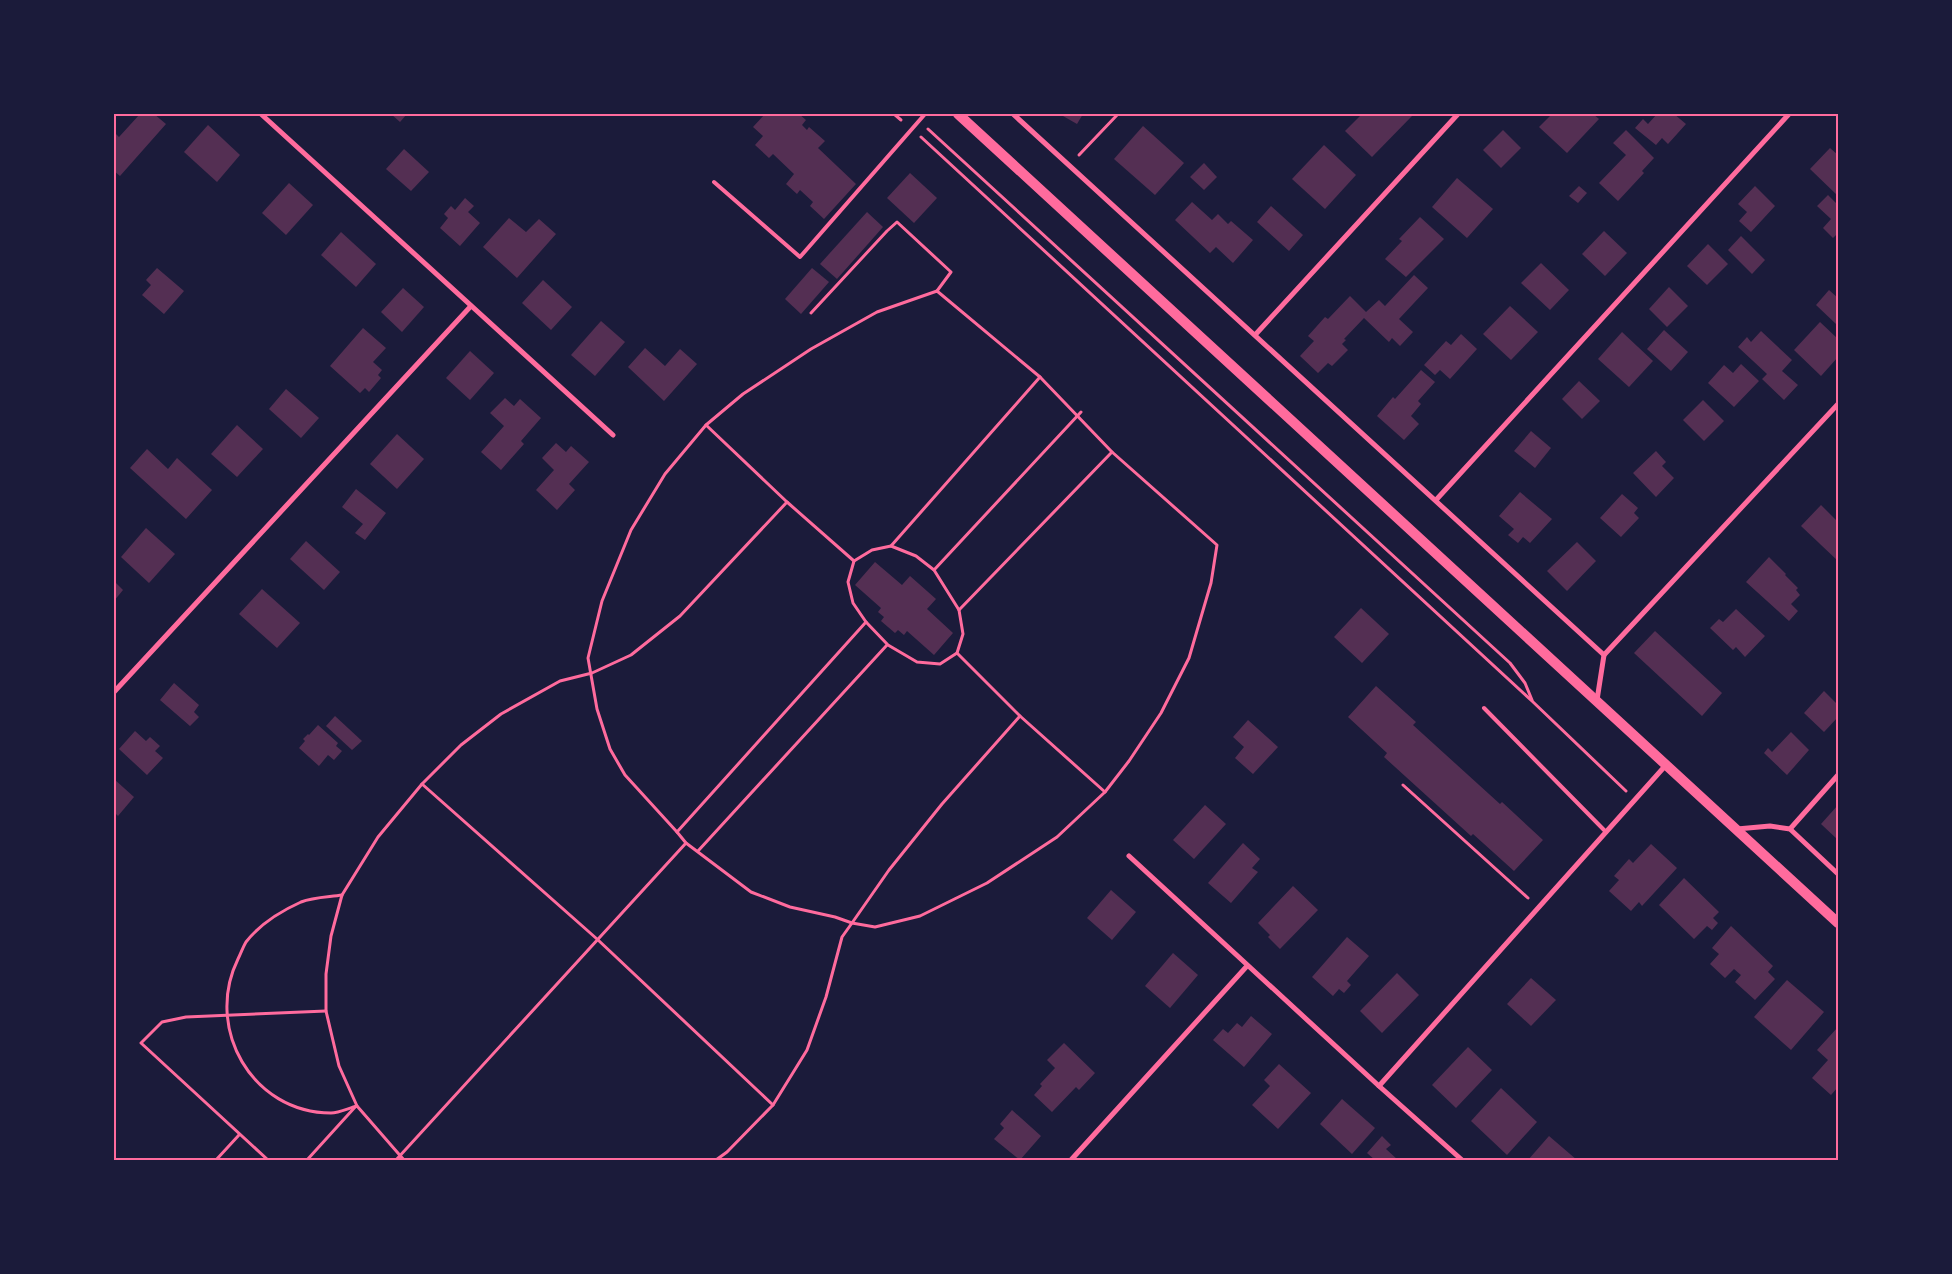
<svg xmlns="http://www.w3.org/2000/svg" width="1952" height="1274" font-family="'Archivo Narrow',sans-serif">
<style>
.building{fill:#542f53}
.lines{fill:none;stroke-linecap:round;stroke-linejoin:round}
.path{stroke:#ff6b9d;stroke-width:3}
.service{stroke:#ff6b9d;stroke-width:4}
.minor{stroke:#ff6b9d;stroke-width:5}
.secondary{stroke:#ff6b9d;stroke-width:10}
.neatline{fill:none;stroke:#ff6b9d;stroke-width:2}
</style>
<rect width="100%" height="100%" fill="#1b1b3a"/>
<!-- building -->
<g class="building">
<polygon points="140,114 154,114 166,124 120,176 114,171 114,132 119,137"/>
<polygon points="391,114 407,114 400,122"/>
<polygon points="765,114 799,114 806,120 802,125 807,130 809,127 825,141 818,148 856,184 824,219 810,206 813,202 800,190 797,194 786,184 794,174 773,154 769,158 755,145 763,136 753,127"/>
<polygon points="1065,114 1083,114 1077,124 1063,116"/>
<polygon points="1362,114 1410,114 1412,116 1372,157 1345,131"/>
<polygon points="1552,114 1593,114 1599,119 1567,153 1539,127"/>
<polygon points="1657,114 1674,114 1686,124 1668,144 1662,138 1656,145 1635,128 1643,119 1648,124"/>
<polygon points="208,125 240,155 217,182 184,152"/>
<polygon points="1143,126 1184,163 1155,195 1114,159"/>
<polygon points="1503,130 1521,148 1501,168 1483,150"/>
<polygon points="1626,130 1654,158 1642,171 1644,173 1618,201 1599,183 1626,155 1613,143"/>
<polygon points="1324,145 1356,175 1325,209 1292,179"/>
<polygon points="1830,148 1838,155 1838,196 1810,169"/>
<polygon points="404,149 429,172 411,191 386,169"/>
<polygon points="1204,163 1217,177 1204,190 1190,177"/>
<polygon points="910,173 937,198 914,223 887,198"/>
<polygon points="1457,178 1493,209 1467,238 1432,207"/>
<polygon points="289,183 313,205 286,235 262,213"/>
<polygon points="1579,186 1587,193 1578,203 1569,196"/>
<polygon points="1755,186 1775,206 1751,232 1739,221 1747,212 1738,204"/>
<polygon points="1828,195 1838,205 1838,233 1833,238 1823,228 1831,219 1817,206"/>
<polygon points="465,198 474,206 468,212 480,223 460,246 440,228 448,218 444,214 451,206 455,210"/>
<polygon points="1192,202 1212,220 1218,214 1228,224 1231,221 1253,240 1233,263 1216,247 1210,253 1175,220"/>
<polygon points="1271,206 1303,235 1289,251 1257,222"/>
<polygon points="867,212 883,227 837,279 820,264"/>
<polygon points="1420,217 1444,239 1406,277 1385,259 1402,241 1399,239"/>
<polygon points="509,218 526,232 539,219 556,234 517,278 483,247"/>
<polygon points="1604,231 1627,253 1605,276 1582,254"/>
<polygon points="341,232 376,264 356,287 321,255"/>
<polygon points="1741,236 1765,260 1752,274 1728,250"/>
<polygon points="1708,244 1728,264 1707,285 1687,266"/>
<polygon points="1541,263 1569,290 1550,310 1521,283"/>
<polygon points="157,268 184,291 164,314 142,295 151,285 146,280"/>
<polygon points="812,268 829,282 801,314 785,299"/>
<polygon points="1414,275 1428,288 1399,319 1413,332 1400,346 1392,338 1389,342 1364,318 1344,339 1346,340 1342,344 1348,350 1332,366 1328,363 1318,373 1300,356 1314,341 1308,336 1325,317 1328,319 1350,296 1366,312 1379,300 1385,306"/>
<polygon points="543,280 572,307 551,330 522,303"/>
<polygon points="1669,287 1688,306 1667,327 1649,309"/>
<polygon points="403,288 424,307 402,332 381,312"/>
<polygon points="1829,290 1838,298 1838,321 1836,324 1816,305"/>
<polygon points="1510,306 1538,332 1511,360 1483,334"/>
<polygon points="601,321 625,342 595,376 571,355"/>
<polygon points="1820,322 1838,339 1838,357 1821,376 1794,350"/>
<polygon points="363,328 386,348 373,362 382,370 378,375 381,378 369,392 365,388 360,393 330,366"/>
<polygon points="1664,330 1688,352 1671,371 1647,349"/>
<polygon points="1761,331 1792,360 1782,371 1798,385 1784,400 1762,379 1767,374 1738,347 1747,337 1751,342"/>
<polygon points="1622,332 1653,361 1629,387 1598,359"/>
<polygon points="1461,334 1477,349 1450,379 1440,370 1435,375 1424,365 1446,341 1451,345"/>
<polygon points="645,348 665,366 680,349 697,364 664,401 628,367"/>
<polygon points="470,351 494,373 470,400 446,378"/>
<polygon points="1741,364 1759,381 1734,407 1708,383 1724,365 1733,373"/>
<polygon points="1421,370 1435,382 1418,401 1421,404 1411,416 1419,424 1404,440 1377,416 1393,397 1395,399"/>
<polygon points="1579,381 1600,401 1582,419 1562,399"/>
<polygon points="286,389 319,418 301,438 269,409"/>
<polygon points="505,398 514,406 520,399 541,418 521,441 524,444 501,470 481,452 504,426 490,413"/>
<polygon points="1703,400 1724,421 1704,441 1683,420"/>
<polygon points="237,425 263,449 237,477 211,454"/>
<polygon points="1531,431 1551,448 1535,468 1514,451"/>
<polygon points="397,434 424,459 397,489 370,464"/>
<polygon points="556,443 566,452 571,446 589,462 569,484 575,490 557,510 536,490 554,470 542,458"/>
<polygon points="147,449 168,469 177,458 212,490 186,519 130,468"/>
<polygon points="1656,451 1666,462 1662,466 1674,478 1656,497 1633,473"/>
<polygon points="356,489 386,513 365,540 355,533 363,524 342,507"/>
<polygon points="1520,492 1552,519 1530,543 1523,537 1518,543 1508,535 1514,529 1499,516"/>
<polygon points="1622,494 1638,508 1634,513 1639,518 1621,537 1600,518"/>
<polygon points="1821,505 1838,522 1838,561 1801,526"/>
<polygon points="146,528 175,554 149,583 121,557"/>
<polygon points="306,541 340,572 324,590 290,559"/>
<polygon points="1577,542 1596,561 1567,591 1547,571"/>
<polygon points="1769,557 1786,574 1785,575 1798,588 1796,590 1800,595 1791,604 1798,611 1789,621 1746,582"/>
<polygon points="875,562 902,585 910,576 936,599 927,609 953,633 934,655 907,631 904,635 898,630 895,633 881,621 884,617 878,612 881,608 855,585"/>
<polygon points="114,581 123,590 114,601"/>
<polygon points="262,589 300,623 277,648 239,614"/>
<polygon points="1361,608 1389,634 1362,663 1334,637"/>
<polygon points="1736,609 1765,636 1745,657 1736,647 1733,650 1710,628 1719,619 1723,622"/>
<polygon points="1655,631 1722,693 1702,716 1634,653"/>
<polygon points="174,683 199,705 194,712 199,717 190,726 160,700"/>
<polygon points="1376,686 1416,722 1413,725 1500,804 1502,802 1543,840 1514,871 1473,834 1471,836 1384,757 1387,753 1348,717"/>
<polygon points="1824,691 1838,705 1838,717 1824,732 1804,713"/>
<polygon points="335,716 362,741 352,750 326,726"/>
<polygon points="1248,720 1278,747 1253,774 1235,758 1244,747 1233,737"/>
<polygon points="318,725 338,743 336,746 342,751 334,760 328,755 319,766 299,748 305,741 303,739 308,734 309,735"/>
<polygon points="135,731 146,741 150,737 160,746 155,751 163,758 147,775 119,749"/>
<polygon points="1791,732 1809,750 1787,775 1764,753 1768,748 1772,752"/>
<polygon points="114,779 134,797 118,816 114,812"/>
<polygon points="1205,805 1226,824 1194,859 1173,840"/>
<polygon points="1838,805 1838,840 1821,824"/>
<polygon points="1243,843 1260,859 1252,868 1258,872 1231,903 1208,883"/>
<polygon points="1651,844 1677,868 1642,906 1639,902 1631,911 1609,891 1619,880 1614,876 1629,859 1633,863"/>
<polygon points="1684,878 1719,912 1713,918 1718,923 1712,930 1707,926 1694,939 1659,905"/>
<polygon points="1293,886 1318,910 1280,949 1268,937 1270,935 1258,923"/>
<polygon points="1111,890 1136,912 1112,940 1087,918"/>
<polygon points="1731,926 1773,966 1768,972 1775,979 1755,1000 1735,982 1741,975 1734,969 1725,978 1710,964 1719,954 1712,948"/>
<polygon points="1347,937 1369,956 1347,981 1351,985 1344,993 1339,989 1333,996 1312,977"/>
<polygon points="1173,953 1198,975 1170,1008 1145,986"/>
<polygon points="1397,973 1419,995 1382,1033 1360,1011"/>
<polygon points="1531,978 1556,1000 1531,1026 1507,1004"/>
<polygon points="1787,980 1824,1012 1791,1050 1754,1017"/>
<polygon points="1251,1016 1272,1034 1244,1067 1213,1040 1223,1029 1228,1033 1237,1023 1242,1027"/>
<polygon points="1838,1027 1838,1087 1831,1095 1812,1078 1828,1060 1817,1050"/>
<polygon points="1064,1043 1095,1073 1079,1090 1076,1087 1052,1112 1034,1095 1042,1086 1040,1084 1055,1068 1047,1060"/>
<polygon points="1468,1047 1492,1070 1456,1108 1432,1085"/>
<polygon points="1279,1064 1311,1093 1278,1129 1252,1105 1270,1086 1264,1080"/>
<polygon points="1501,1088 1537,1122 1507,1155 1471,1121"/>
<polygon points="1342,1099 1375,1128 1352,1154 1320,1124"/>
<polygon points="1012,1110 1041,1136 1020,1160 994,1139 1004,1128 1000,1124"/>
<polygon points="1382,1136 1391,1145 1386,1149 1398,1160 1375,1160 1367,1153"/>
<polygon points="1549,1136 1577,1160 1528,1160"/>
</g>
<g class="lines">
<!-- path -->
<g class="path">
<polyline points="894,114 901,120"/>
<polyline points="928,129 1510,663 1525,683 1532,700"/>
<polyline points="921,137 1532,701 1626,791"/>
<polyline points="1079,155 1118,114"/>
<polyline points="811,313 887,231 897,222 951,272 937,291"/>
<polyline points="706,425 787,502 854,561"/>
<polygon points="891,546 916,556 934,570 959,610 963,634 957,653 940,664 917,662 888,645 866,622 853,603 848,582 854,561 872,550"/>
<polyline points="891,546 1040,377"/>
<polyline points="934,570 1081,412"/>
<polyline points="866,622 677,832 686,843 751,892 790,907 835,917 852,923 875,927 920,916 987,883 1057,837 1105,792 1129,761 1161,713 1189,658 1211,583 1217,545 1112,452"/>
<polyline points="957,653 1020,716 1105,792"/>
<polyline points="422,784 597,939 773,1105"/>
<polyline points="1403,785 1528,898"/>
<polyline points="677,832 625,775 610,749 597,709 588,658 602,601 631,530 665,474 706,425 743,394 811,349 877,312 937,291 1040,377 1112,452 959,610"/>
<polyline points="698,851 887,645"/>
<path d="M342,895C329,897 313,897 301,902C281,911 260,924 246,942C243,947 241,953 238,959C204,1028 252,1113 331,1113C339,1113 349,1108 357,1106"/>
<polyline points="216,1160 239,1135"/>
<polyline points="268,1160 141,1043 162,1022 186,1017 326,1011"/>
<polyline points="307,1160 356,1106"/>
<polyline points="396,1160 686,843"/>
<polyline points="404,1160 357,1106 339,1066 326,1011 326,974 331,936 342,895 378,837 422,784 461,745 501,714 560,681 592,673 631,655 680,616 787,502"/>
<polyline points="716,1160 727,1152 773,1105 807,1050 826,997 842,937 852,923 889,870 942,804 1020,716"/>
</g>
<!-- service -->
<g class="service">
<polyline points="714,182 800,257 925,114"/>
<polyline points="1484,708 1606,832"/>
</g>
<!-- minor -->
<g class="minor">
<polyline points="261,114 613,435"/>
<polyline points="1013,114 1604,655 1597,700"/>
<polyline points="1255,335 1458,114"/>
<polyline points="1436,500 1789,114"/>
<polyline points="1604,655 1838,404"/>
<polyline points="114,692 471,306"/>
<polyline points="1737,829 1770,826 1790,829 1838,874"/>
<polyline points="1790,829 1838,775"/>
<polyline points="1129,856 1379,1086 1462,1160"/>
<polyline points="1379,1086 1666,765"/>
<polyline points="1071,1160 1247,966"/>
</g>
<!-- secondary -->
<polyline class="secondary" points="958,114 1838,923"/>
</g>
<!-- border -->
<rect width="1952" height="1274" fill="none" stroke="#1b1b3a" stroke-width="230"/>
<rect x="115" y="115" width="1722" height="1044" class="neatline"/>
</svg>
